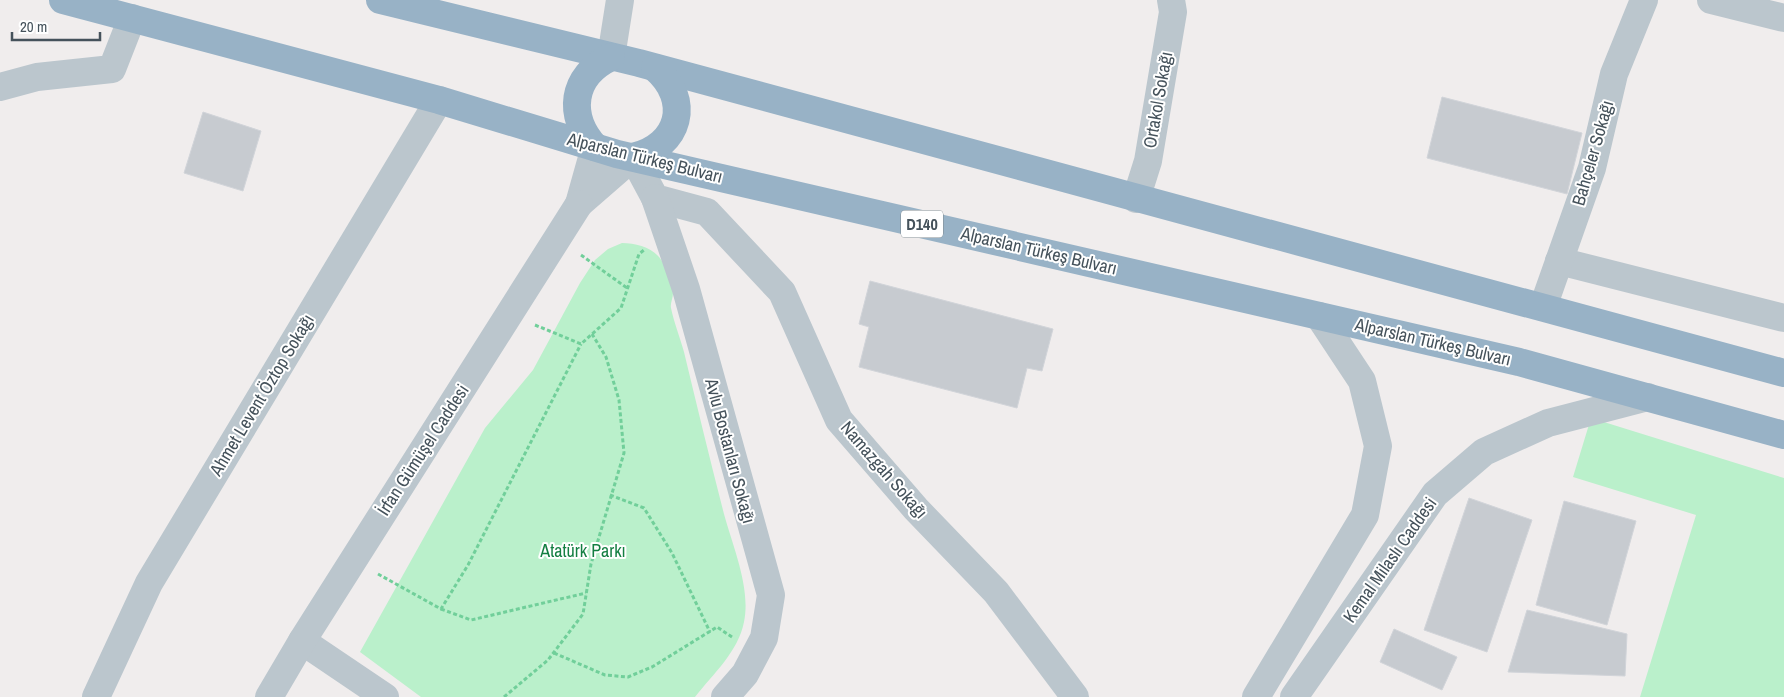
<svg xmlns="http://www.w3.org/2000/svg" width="1784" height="697" font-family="'Archivo Narrow',sans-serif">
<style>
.green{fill:#baf0cb}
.building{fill:#c7cbd0;stroke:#d1d4d9}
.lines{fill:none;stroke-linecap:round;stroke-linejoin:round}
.path{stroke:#71cf9a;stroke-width:3;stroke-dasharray:4 2.5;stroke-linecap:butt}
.minor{stroke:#bbc6cd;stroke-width:28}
.tertiary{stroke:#bbc6cd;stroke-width:28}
.trunk{stroke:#98b2c6;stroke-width:28}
.labels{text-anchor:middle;stroke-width:4;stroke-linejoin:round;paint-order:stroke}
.shield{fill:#fff;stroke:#7d868c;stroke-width:1}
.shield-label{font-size:16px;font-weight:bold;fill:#45525b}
.street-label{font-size:18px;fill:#45525b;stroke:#fff}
.park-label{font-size:18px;fill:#147f42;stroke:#fff}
</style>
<rect width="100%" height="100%" fill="#f0eded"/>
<!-- green -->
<g class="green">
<path d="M622,243C637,243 654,248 662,261C667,271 673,283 673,293C673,299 670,303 671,308C674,323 680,337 684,352C697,406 710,460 724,514C733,547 751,588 744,622C738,652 713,674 695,697H421L360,652L485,428L533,370L580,283L595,260L608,249Z"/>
<polygon points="1591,418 1784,478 1784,697 1640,697 1696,515 1573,477"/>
</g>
<!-- building -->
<g class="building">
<polygon points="1442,97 1582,133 1567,194 1427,158"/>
<polygon points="203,112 261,131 243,191 184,173"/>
<polygon points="870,281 1053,329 1042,371 1027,368 1017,408 859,367 869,327 859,324"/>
<polygon points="1469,498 1532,520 1487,652 1424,630"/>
<polygon points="1564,501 1636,521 1607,625 1536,605"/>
<polygon points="1527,610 1627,634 1625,676 1508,672"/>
<polygon points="1394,629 1457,657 1442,690 1380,662"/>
</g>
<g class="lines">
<!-- path -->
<g class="path">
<polyline points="581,255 627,288"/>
<polyline points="535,325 581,344 621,308 639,254 644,250"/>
<polyline points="610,495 644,508 672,553 710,632"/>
<polyline points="378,574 441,609 468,565 581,344"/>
<polyline points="441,609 471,620 586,593"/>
<polyline points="554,653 605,675 628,677 652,667 717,627 732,637"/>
<polyline points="504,697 548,660 583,614 591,564 624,453 619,400 606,357 592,334"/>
</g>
<!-- minor -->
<g class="minor">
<polyline points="1711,0 1784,18"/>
<polyline points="611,57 620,0"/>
<polyline points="0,87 37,77 112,69 132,18"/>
<polyline points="633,157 655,198 707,212 782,292 839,420 916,509 996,592 1075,697"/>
<polyline points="655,198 686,289 771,595 764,638 745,674 725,697"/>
<polyline points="1136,199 1148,161 1173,12 1171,0"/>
<polyline points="1559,261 1784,318"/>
<polyline points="1543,307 1592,168 1614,74 1644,0"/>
<polyline points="302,641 385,697"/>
<polyline points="96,697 149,583 439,100"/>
</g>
<!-- tertiary -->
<g class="tertiary">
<polyline points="595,147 579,204 633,157"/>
<polyline points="269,697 302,641 579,204"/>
<polyline points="1256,697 1365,515 1378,446 1362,381 1319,316"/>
<polyline points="1294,697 1435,494 1484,452 1548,423 1648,397"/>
</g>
<!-- trunk -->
<g class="trunk">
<polyline points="63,0 439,100 617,154 1519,362 1784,435"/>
<polyline points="380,0 639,63 1784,373"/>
<path d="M595,147C567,116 571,76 611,57"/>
<path d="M633,157C680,146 692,100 655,68"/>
</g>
</g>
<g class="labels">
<!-- shield labels -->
<rect class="shield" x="901" y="210.5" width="42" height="27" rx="4"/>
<g class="shield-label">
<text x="922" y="230">D140</text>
</g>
<!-- street labels -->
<g class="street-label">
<text transform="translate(1158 100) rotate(-80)" y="6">Ortakol Sokağı</text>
<text transform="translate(1593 153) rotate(-74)" y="6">Bahçeler Sokağı</text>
<text transform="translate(645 158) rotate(14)" y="6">Alparslan Türkeş Bulvarı</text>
<text transform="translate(1039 251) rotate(13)" y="6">Alparslan Türkeş Bulvarı</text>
<text transform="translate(1433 342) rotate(13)" y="6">Alparslan Türkeş Bulvarı</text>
<text transform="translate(262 395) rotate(-59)" y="6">Ahmet Levent Öztop Sokağı</text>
<text transform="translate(423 450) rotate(-57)" y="6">İrfan Gümüşel Caddesi</text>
<text transform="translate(730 451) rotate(75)" y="6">Avlu Bostanları Sokağı</text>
<text transform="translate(884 470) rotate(49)" y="6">Namazgah Sokağı</text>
<text transform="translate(1390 560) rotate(-55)" y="6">Kemal Milaslı Caddesi</text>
</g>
<!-- park labels -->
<g class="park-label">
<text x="583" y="557">Atatürk Parkı</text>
</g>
</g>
<!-- scale -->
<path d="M12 32v8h88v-8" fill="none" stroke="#45525b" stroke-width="2.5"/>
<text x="20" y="32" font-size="15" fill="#45525b" stroke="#ffffff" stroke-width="4" paint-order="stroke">20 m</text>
</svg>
